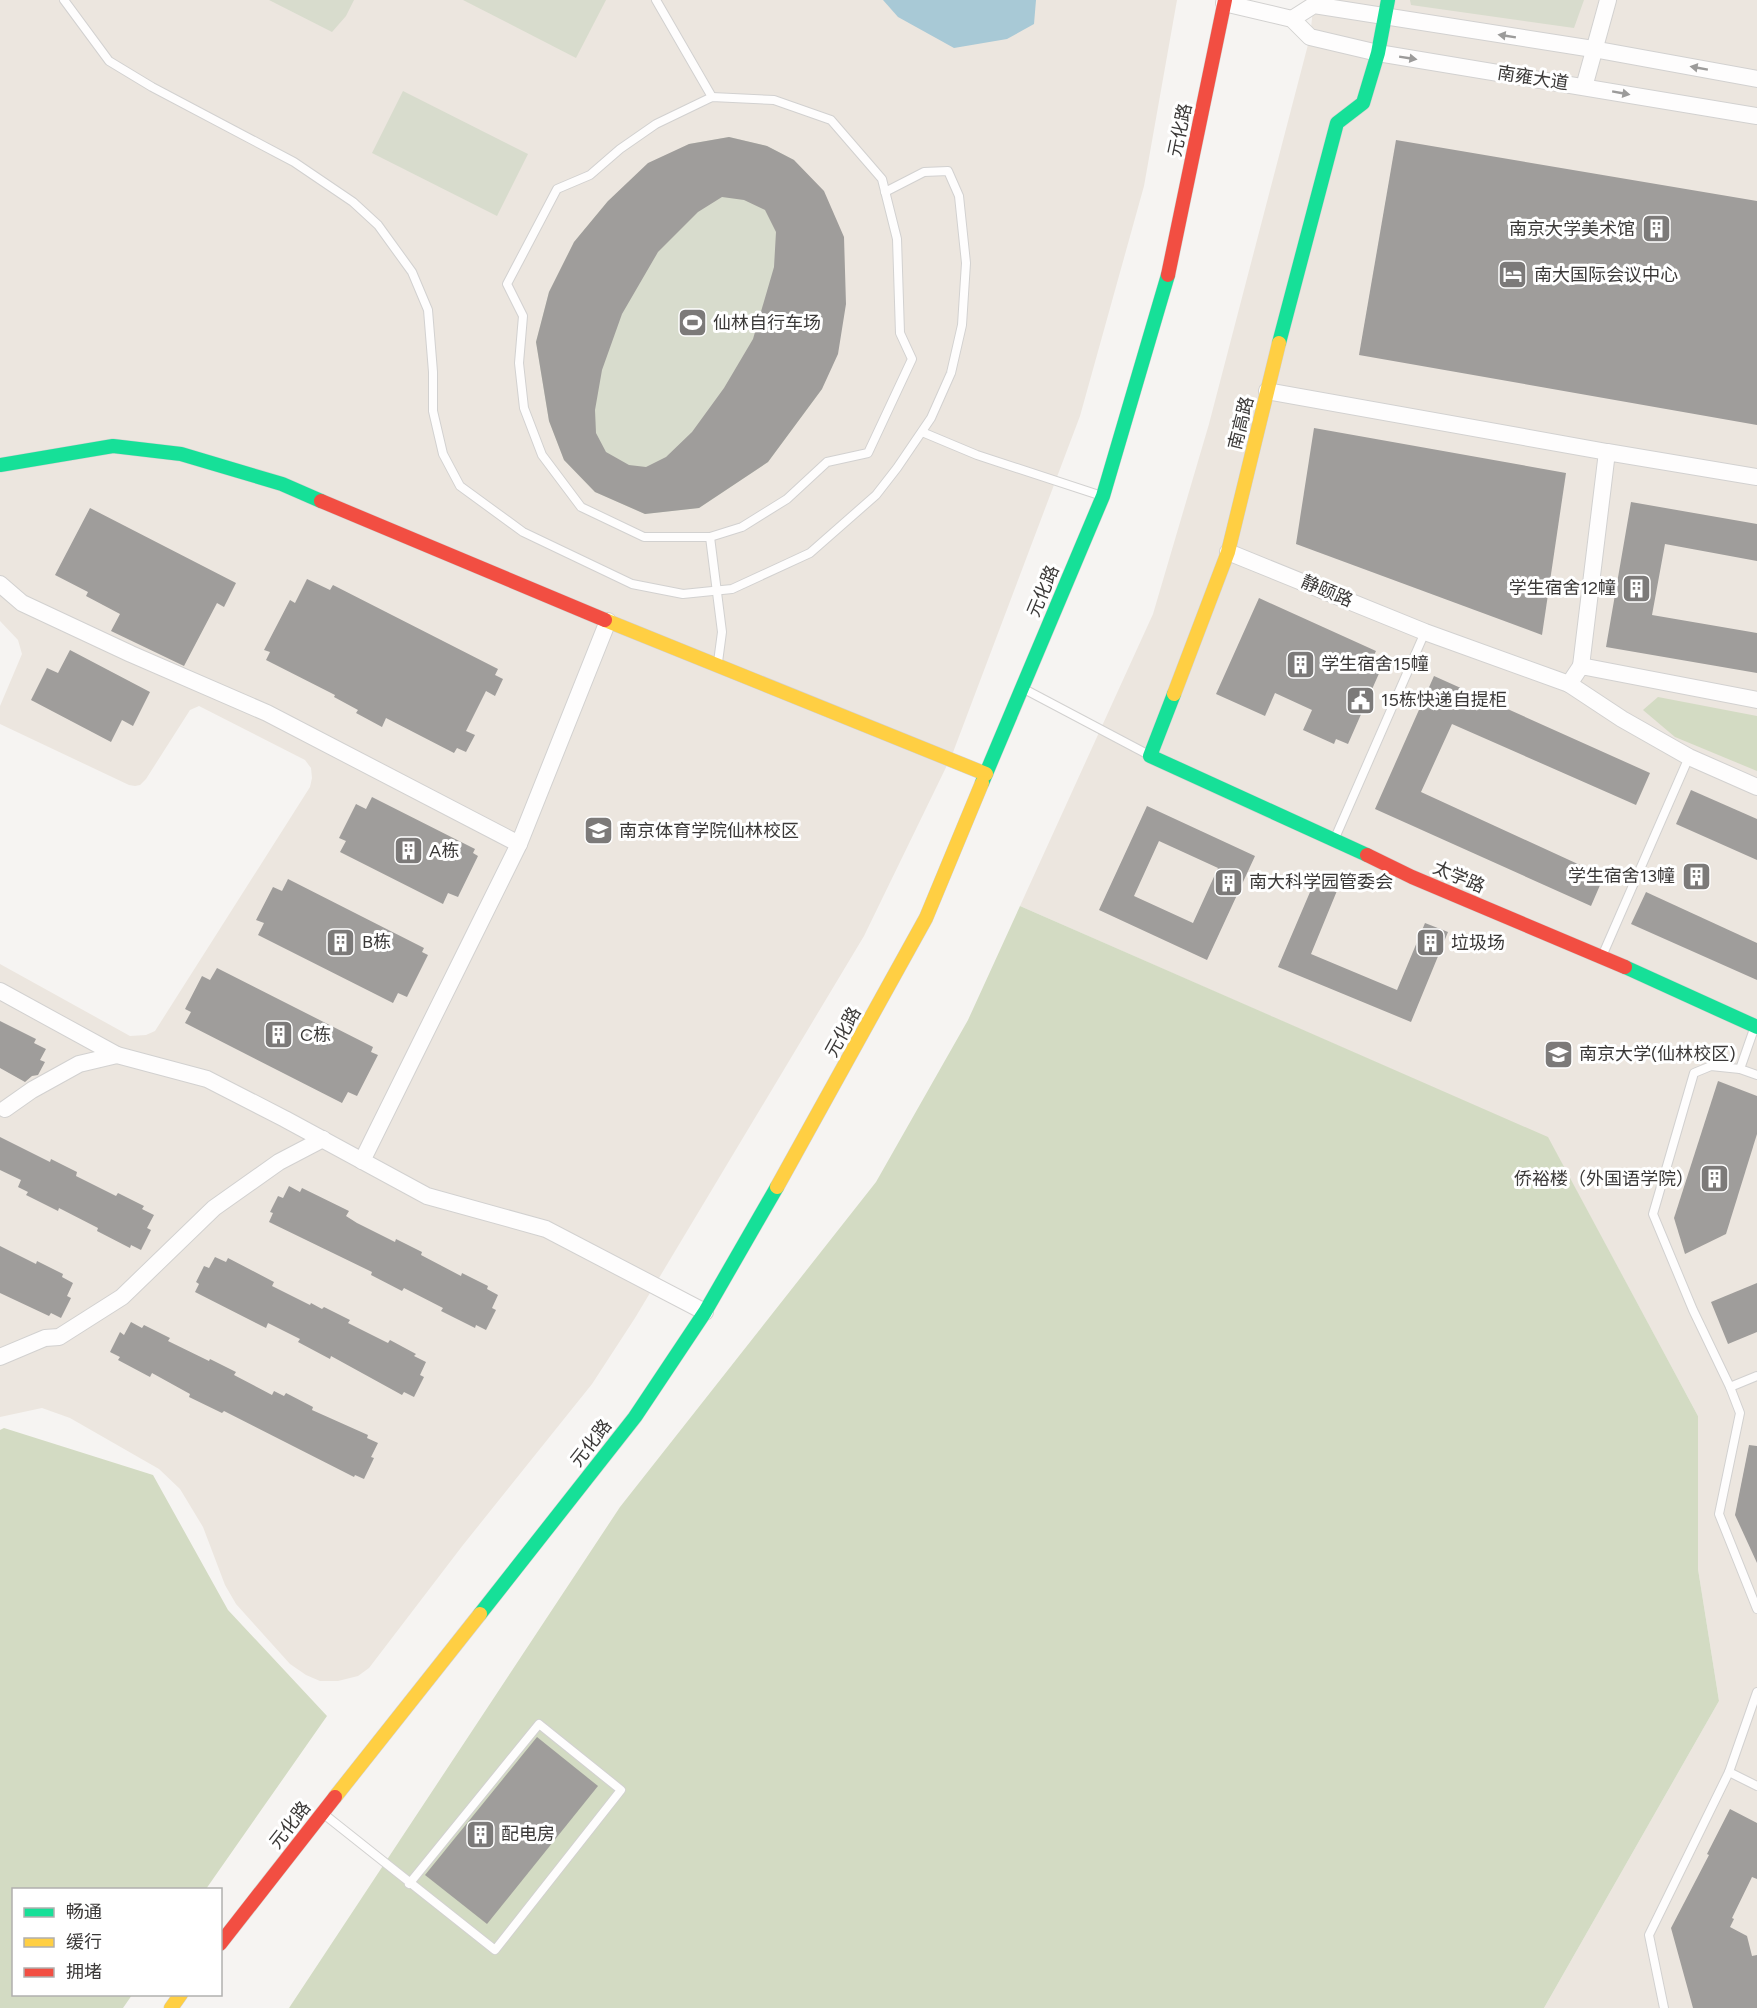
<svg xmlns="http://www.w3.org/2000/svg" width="1757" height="2008" font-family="Figtree,'Noto Sans SC',sans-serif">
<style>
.built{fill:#ece6df}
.green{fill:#d8dccd}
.forest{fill:#d3dbc3}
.water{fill:#a8c9d6}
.building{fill:#9f9d9b;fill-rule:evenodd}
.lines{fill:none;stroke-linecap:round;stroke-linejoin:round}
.lane-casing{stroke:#d2d1d0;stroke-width:10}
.street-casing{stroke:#d2d1d0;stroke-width:18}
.fast-casing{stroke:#d2d1d0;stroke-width:15}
.slow-casing{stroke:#d2d1d0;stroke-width:15}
.jam-casing{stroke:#d2d1d0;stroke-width:15}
.lane{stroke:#fefdfd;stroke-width:8}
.street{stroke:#fefdfd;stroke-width:16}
.fast{stroke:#16e098;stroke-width:14}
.slow{stroke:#ffcf43;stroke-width:14}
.jam{stroke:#f24e42;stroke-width:14}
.oneway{fill:#9c9b9a}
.labels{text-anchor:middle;stroke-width:6;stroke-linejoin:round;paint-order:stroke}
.street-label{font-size:18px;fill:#3b3938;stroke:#fff}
.poi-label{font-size:18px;fill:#3b3938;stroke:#fff;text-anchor:start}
</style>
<rect width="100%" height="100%" fill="#f6f4f2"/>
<!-- built -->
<g class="built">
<polygon points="0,0 1177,0 1144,186 1080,416 952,755 864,936 635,1318 592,1384 463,1545 369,1668 358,1676 338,1681 320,1681 306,1675 290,1664 236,1604 225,1585 203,1527 180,1489 159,1469 70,1418 42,1408 0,1417 0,964 130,1036 146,1035 155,1031 310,787 312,778 311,768 305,760 199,706 190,710 146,779 140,785 135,786 129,785 0,724 0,706 22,654 18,640 0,621"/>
<polygon points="1314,0 1757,0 1757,2008 1544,2008 1719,1701 1698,1569 1698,1416 1548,1138 1020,906 1153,614 1209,424 1310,37"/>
</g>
<!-- green -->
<g class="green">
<polygon points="269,0 354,0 346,16 332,32"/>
<polygon points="463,0 606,0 576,58"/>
<polygon points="1410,0 1584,0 1574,28 1411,5"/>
<polygon points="403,91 528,154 497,216 372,153"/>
<polygon points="729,137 767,146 794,160 822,389 768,462 699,508 645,514 595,492 564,460 549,421 536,342 549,292 574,242 608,201 689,144"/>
</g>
<!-- forest -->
<g class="forest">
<polygon points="1658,697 1757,716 1757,771 1675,737 1643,710"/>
<polygon points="1020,906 1548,1137 1698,1416 1698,1569 1719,1701 1544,2008 289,2008 620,1507 876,1182 968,1020"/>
<polygon points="4,1428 153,1475 228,1610 327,1716 206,1889 14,1890 14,1994 132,1995 123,2008 0,2008 0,1430"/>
</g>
<!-- water -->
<polygon class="water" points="883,0 1036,0 1034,24 1007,39 954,48 898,17"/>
<!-- building -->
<g class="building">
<path d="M729,137L767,146L794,160L824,191L844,237L846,304L838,354L822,389L768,462L699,508L645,514L595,492L564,460L549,421L536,342L549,292L574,242L608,201L648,163L689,144ZM722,197L744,200L765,210L776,232L774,267L753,339L724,388L692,432L666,457L646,467L629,465L606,452L596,433L595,410L602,370L622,314L658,252L698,212Z"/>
<polygon points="1396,140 1757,201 1757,425 1359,355"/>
<polygon points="1314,428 1566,473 1542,635 1296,544"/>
<polygon points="1631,502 1757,524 1757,561 1665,544 1652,615 1757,633 1757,673 1606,647"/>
<polygon points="90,508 236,583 224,607 217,603 184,666 111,631 120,614 86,596 88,592 55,575"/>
<polygon points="307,579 330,590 333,585 498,669 495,675 503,679 495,696 486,691 466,731 475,735 466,752 457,748 454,753 386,718 382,727 356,713 358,710 334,697 335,695 266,660 270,652 264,650 290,600 295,603"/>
<polygon points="1259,598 1376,651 1373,657 1384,662 1348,744 1336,739 1334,744 1303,730 1312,710 1275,693 1265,716 1216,694"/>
<polygon points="70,650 150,692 133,726 122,720 111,742 31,700 47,668 58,673"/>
<polygon points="1434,676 1650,773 1636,805 1452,724 1421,792 1604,876 1591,906 1375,809"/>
<polygon points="1691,790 1757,819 1757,860 1676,824"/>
<polygon points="372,797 475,849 473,853 478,856 458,897 448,893 443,904 340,852 346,841 339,838 356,804 366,809"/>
<path d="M1147,806L1255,856L1207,960L1099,910ZM1159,841L1218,868L1193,923L1134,896Z"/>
<polygon points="1319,871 1341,881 1311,954 1397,990 1425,923 1448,932 1411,1022 1278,967"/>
<polygon points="288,879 424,948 422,952 428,955 407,997 398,993 393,1003 258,935 264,923 256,920 273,887 282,891"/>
<polygon points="1646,892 1757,943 1757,980 1631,924"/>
<polygon points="217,968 373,1047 371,1052 378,1055 357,1096 348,1092 342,1103 185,1023 191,1012 185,1009 202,976 210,980"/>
<polygon points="0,1021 36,1039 34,1043 46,1049 40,1060 45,1062 38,1075 32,1076 25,1082 0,1068"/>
<polygon points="1718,1081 1757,1096 1757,1134 1726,1234 1685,1254 1674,1218"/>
<polygon points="0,1137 50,1162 51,1159 77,1172 76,1176 116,1196 118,1193 144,1206 142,1209 154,1215 147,1228 151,1230 141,1250 131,1245 130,1248 97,1231 98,1228 59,1208 58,1211 26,1195 28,1192 18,1187 21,1180 0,1170"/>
<polygon points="289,1186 300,1192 302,1188 349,1211 346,1216 357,1223 395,1242 396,1239 422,1252 421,1255 461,1276 462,1273 488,1286 487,1289 498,1295 492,1308 496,1310 486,1330 476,1325 475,1328 441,1311 443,1308 404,1288 402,1291 371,1275 372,1272 269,1222 273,1213 270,1212 278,1196 283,1198"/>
<polygon points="0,1246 36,1264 37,1261 63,1274 62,1277 73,1283 67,1296 71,1298 61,1318 51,1313 49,1316 0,1293"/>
<polygon points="215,1257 226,1262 228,1258 274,1282 272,1286 310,1305 311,1303 322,1309 324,1307 350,1320 348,1323 388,1343 390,1340 416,1354 414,1356 426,1362 420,1375 424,1377 414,1397 404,1392 402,1395 331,1356 330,1359 298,1342 300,1339 268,1323 266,1328 195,1292 199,1284 196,1282 204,1266 209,1268"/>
<polygon points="1757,1283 1757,1332 1728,1344 1711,1302"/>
<polygon points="131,1322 142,1328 144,1325 170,1338 168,1341 209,1361 210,1359 236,1372 234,1375 272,1395 274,1391 284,1396 286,1393 313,1407 312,1410 368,1435 367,1438 378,1443 371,1457 374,1458 364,1479 355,1475 354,1477 224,1411 222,1413 189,1397 190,1394 152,1373 150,1377 118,1360 120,1357 110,1352 120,1332 124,1335"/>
<polygon points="1749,1445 1757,1446 1757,1563 1735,1515"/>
<polygon points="537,1737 598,1786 487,1924 425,1875"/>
<polygon points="1730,1809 1757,1823 1757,1879 1752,1877 1732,1918 1734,1919 1730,1927 1747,1936 1752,1956 1757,1955 1757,2008 1693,2008 1671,1928 1709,1855 1707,1854"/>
</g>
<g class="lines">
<defs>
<g id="lane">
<polyline points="64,0 109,61 152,87 294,162 353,202 378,225 412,272 428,310 433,372 433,411 443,454 460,486 523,532 632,584 683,594 732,589 810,553 876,495 897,468 931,418 951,373 962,325 966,263 959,196 948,171 924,172 885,192"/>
<polyline points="656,0 712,97"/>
<polygon points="712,97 774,100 831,120 882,179 897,239 900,333 912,359 868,453 827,462 787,499 742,527 710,537 644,537 581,507 542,455 524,408 519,363 523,316 507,284 557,189 590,175 620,149 656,124"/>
<polyline points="922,432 977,455 1102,496"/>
<polyline points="710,537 722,632 718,662"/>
<polyline points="1026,690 1149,755"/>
<polyline points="1335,838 1425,632"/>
<polyline points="1603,954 1689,757"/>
<polyline points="1755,1026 1740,1069 1757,1075"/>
<polyline points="1740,1069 1711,1066 1694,1073 1653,1214 1693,1310 1730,1387 1757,1376"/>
<polyline points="1730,1387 1740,1413 1719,1514 1757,1609"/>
<polyline points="1757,1692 1729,1772 1757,1786"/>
<polyline points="325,1815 495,1950 621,1790 539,1724 409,1884"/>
<polyline points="1664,2008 1649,1935 1729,1772"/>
</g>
<g id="street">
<polyline points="1224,3 1292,19 1310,37 1378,53 1757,116"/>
<polyline points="1292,19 1314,5 1593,49 1757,79"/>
<polyline points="1584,87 1608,0"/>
<polyline points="1267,391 1607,452"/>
<polyline points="1228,552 1425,632 1569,684 1581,666 1757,700"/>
<polyline points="0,584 22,603 131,654 267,713 519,844"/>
<polyline points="1581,666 1607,452 1757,477"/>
<polyline points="1569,684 1622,719 1689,757 1757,787"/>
<polyline points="0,991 117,1055 207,1079 285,1119 427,1196 546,1229 705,1312"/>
<polyline points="5,1109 32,1090 79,1064 117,1055"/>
<polyline points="362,1161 519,844 608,621"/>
<polyline points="0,1357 45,1338 59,1337 122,1297 214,1208 279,1162 323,1139"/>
</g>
<g id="fast">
<polyline points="1279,343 1337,123 1363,103 1378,53 1388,0"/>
<polyline points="0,465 113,446 181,454 282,484 321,501"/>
<polyline points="1174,694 1150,756 1367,855"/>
<polyline points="982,783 1103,496 1168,275"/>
<polyline points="1625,967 1757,1027"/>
<polyline points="480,1614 635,1417 705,1312 777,1187"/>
</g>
<g id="slow">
<polyline points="605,620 986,774"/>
<polyline points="1174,694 1228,552 1279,343"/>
<polyline points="777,1187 926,918 982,783"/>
<polyline points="335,1797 480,1614"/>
<polyline points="171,2008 181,1994"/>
</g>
<g id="jam">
<polyline points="1168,275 1225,0"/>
<polyline points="321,501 605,620"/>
<polyline points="1367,855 1412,877 1625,967"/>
<polyline points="220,1944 335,1797"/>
</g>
</defs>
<!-- lane casing -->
<use href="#lane" class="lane-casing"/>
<!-- street casing -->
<use href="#street" class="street-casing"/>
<!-- fast casing -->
<use href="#fast" class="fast-casing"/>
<!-- slow casing -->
<use href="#slow" class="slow-casing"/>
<!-- jam casing -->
<use href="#jam" class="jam-casing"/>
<!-- lane -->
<use href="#lane" class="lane"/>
<!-- street -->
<use href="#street" class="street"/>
<!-- fast -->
<use href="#fast" class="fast"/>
<!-- slow -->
<use href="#slow" class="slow"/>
<!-- jam -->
<use href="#jam" class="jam"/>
</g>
<!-- one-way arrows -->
<defs><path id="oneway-solid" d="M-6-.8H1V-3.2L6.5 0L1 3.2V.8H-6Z" transform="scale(1.5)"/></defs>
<g class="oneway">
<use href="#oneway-solid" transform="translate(1507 36) rotate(-171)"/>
<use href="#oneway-solid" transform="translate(1408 58) rotate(9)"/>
<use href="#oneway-solid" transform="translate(1699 68) rotate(-170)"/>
<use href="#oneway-solid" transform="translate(1621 93) rotate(10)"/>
</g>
<!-- icons -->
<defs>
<symbol id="building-square" viewBox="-11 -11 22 22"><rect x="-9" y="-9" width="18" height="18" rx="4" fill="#7c7a79" stroke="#fff"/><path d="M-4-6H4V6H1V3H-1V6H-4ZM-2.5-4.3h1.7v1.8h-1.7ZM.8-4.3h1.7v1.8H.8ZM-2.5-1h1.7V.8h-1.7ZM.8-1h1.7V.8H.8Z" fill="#fff"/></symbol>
<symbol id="hotel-square" viewBox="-11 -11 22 22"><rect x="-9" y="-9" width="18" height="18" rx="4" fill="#7c7a79" stroke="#fff"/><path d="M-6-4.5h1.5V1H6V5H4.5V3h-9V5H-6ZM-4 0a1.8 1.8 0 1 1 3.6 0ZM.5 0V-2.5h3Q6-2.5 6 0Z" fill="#fff"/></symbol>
<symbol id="stadium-square" viewBox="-11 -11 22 22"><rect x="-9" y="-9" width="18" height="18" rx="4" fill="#7c7a79" stroke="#fff"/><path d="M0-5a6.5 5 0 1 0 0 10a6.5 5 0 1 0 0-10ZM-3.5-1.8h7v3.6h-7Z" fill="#fff"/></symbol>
<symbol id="civic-square" viewBox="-11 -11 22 22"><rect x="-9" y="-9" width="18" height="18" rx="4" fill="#7c7a79" stroke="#fff"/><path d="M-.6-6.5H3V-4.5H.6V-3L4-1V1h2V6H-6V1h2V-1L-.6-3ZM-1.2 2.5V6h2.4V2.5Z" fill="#fff"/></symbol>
<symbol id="university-square" viewBox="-11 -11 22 22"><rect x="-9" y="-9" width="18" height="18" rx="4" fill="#7c7a79" stroke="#fff"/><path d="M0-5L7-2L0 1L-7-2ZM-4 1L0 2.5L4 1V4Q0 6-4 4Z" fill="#fff"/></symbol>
</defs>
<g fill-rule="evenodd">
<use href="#building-square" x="1640" y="212" width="33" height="33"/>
<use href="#hotel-square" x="1496" y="258" width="33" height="33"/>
<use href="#stadium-square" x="676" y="306" width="33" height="33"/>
<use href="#building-square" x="1620" y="572" width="33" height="33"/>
<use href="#building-square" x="1284" y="648" width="33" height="33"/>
<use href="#civic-square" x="1344" y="684" width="33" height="33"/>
<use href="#university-square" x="582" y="814" width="33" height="33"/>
<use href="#building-square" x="392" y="834" width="33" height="33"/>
<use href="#building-square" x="1680" y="860" width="33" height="33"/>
<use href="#building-square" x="1212" y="866" width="33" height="33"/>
<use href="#building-square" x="324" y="926" width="33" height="33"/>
<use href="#building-square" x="1414" y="926" width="33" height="33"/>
<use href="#building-square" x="262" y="1018" width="33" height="33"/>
<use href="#university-square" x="1542" y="1038" width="33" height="33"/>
<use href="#building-square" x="1698" y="1162" width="33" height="33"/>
<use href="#building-square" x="464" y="1818" width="33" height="33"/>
</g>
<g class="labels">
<!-- street labels -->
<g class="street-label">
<text transform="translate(1533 78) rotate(9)" y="6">南雍大道</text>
<text transform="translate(1180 130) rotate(-78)" y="6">元化路</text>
<text transform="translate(1241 423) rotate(-76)" y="6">南高路</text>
<text transform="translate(1043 591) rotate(-67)" y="6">元化路</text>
<text transform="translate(1327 591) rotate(23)" y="6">静颐路</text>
<text transform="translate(1459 877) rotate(23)" y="6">太学路</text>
<text transform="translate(843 1032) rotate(-61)" y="6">元化路</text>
<text transform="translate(591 1443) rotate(-52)" y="6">元化路</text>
<text transform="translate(290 1825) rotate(-52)" y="6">元化路</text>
</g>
<!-- poi labels -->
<g class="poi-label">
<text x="1635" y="235" text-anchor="end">南京大学美术馆</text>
<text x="1534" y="281">南大国际会议中心</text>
<text x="713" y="329">仙林自行车场</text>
<text x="1616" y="594" text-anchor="end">学生宿舍12幢</text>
<text x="1321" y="670">学生宿舍15幢</text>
<text x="1381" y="706">15栋快递自提柜</text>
<text x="619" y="837">南京体育学院仙林校区</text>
<text x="429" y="857">A栋</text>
<text x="1675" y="882" text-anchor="end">学生宿舍13幢</text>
<text x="1249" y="888">南大科学园管委会</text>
<text x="362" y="948">B栋</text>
<text x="1451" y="949">垃圾场</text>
<text x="300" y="1041">C栋</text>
<text x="1579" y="1060">南京大学(仙林校区)</text>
<text x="1694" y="1185" text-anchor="end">侨裕楼（外国语学院）</text>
<text x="501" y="1840">配电房</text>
</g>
</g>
<!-- legend -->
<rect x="12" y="1888" width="210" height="108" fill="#ffffff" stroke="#b1b0af" stroke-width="1.5"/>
<rect x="24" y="1908" width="30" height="9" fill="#16e098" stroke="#b1b0af" stroke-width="1.5"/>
<text x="66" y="1918" font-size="18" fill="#3b3938">畅通</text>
<rect x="24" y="1938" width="30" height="9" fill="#ffcf43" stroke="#b1b0af" stroke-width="1.5"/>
<text x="66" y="1948" font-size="18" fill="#3b3938">缓行</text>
<rect x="24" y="1968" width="30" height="9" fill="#f24e42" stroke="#b1b0af" stroke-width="1.5"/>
<text x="66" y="1978" font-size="18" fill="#3b3938">拥堵</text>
</svg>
